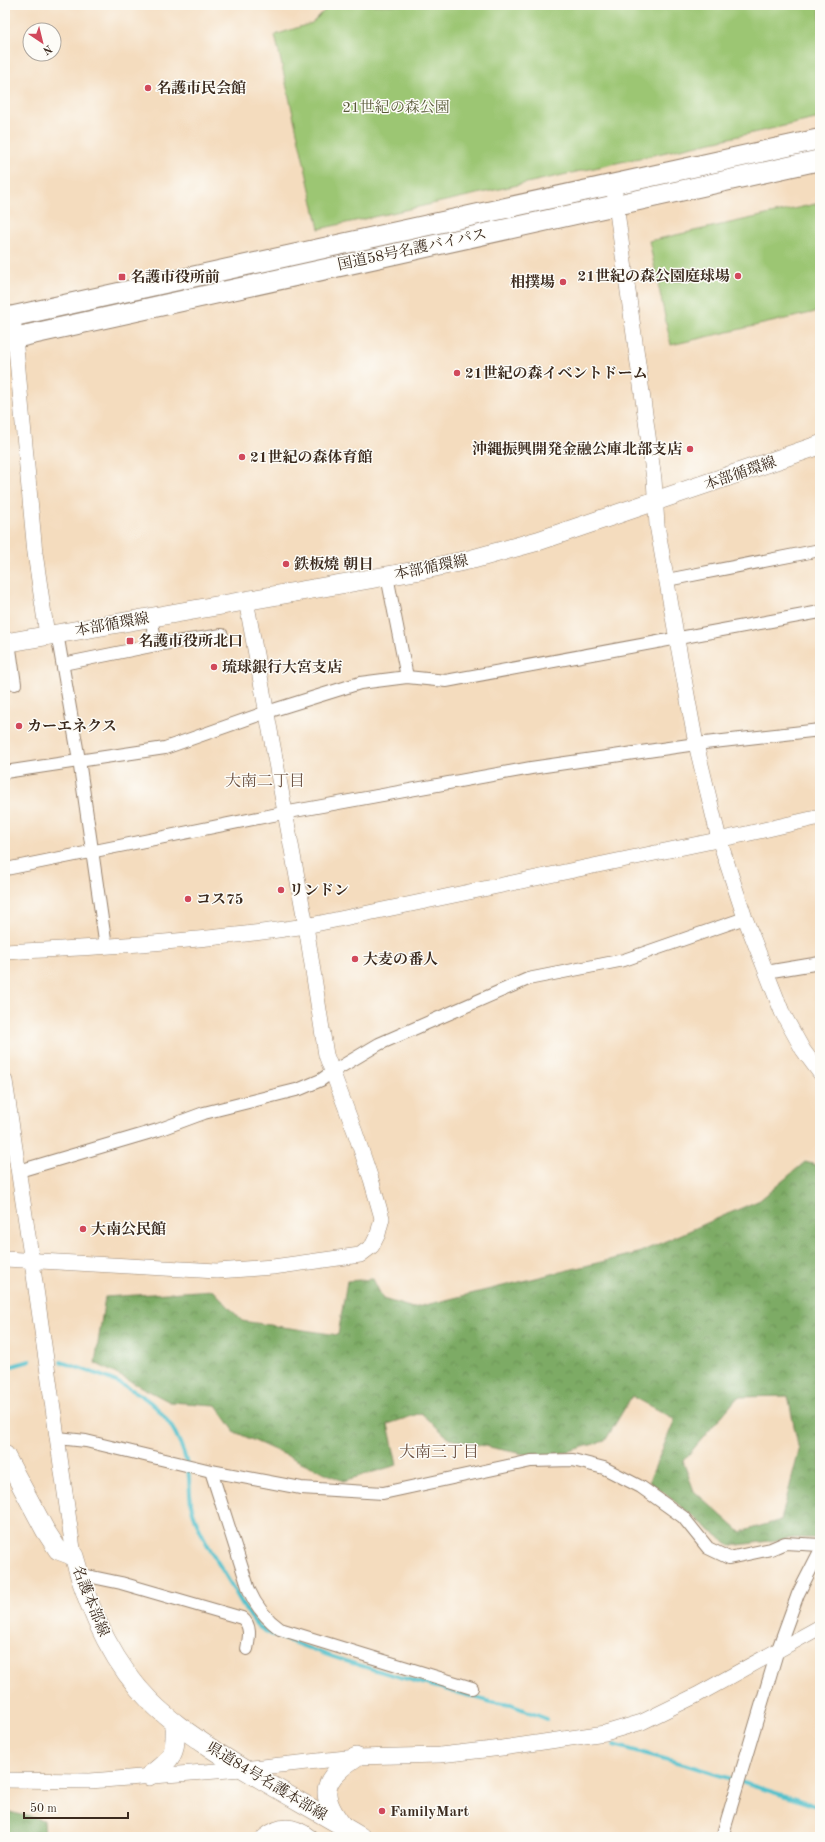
<svg xmlns="http://www.w3.org/2000/svg" width="825" height="1842" font-family="'Old Standard TT','Noto Serif JP',serif">
<style>
.forest{fill:url(#forest-crowns);stroke:#5c6a42;fill-rule:evenodd}
.park{fill:#9cc673;stroke:#6c7848}
.lines{fill:none;stroke-linecap:round;stroke-linejoin:round}
.stream{stroke:#54c1cc;stroke-width:4}
.minor-casing{stroke:#98836e;stroke-width:14}
.tertiary-casing{stroke:#98836e;stroke-width:16}
.primary-casing{stroke:#98836e;stroke-width:20}
.trunk-casing{stroke:#98836e;stroke-width:22}
.minor{stroke:#fff;stroke-width:12}
.tertiary{stroke:#fff;stroke-width:15}
.primary{stroke:#fff;stroke-width:19}
.trunk{stroke:#fff;stroke-width:20}
.poi-dot{fill:#d1495b;stroke:#fdfcf7;stroke-width:1.5}
.labels{text-anchor:middle;stroke-width:3;stroke-linejoin:round;paint-order:stroke}
.poi-label{font-size:15px;font-weight:bold;fill:#3b2a1e;stroke:#fdfcf7;text-anchor:start}
.park-label{font-size:15px;fill:#585938;stroke:#fdfcf7}
.street-label{font-size:15px;fill:#3b2a1e;stroke:#fdfcf7}
.neighbourhood-label{font-size:16px;fill:#6d5242;stroke:#fdfcf7}
</style>
<defs>
<pattern id="forest-crowns" width="20" height="18" patternUnits="userSpaceOnUse"><rect width="20" height="18" fill="#7dab65"/><path d="M2 6a3 3 0 1 1 6 0M12 15a3 3 0 1 1 6 0" fill="none" stroke="#688b53"/></pattern>
</defs>
<rect width="100%" height="100%" fill="#fdfcf7"/>
<filter id="ink" filterUnits="userSpaceOnUse"><feTurbulence type="fractalNoise" baseFrequency=".025" numOctaves="2"/><feDisplacementMap in="SourceGraphic" scale="8" xChannelSelector="R" yChannelSelector="G"/><feConvolveMatrix kernelMatrix="1 2 1 2 8 2 1 2 1" color-interpolation-filters="sRGB"/></filter>
<filter id="wash" filterUnits="userSpaceOnUse"><feTurbulence type="fractalNoise" baseFrequency=".012" numOctaves="4" result="noise"/><feDisplacementMap in="SourceGraphic" scale="16" xChannelSelector="R" yChannelSelector="G"/><feGaussianBlur stdDeviation="0.9" result="paint"/><feColorMatrix in="noise" values="0 0 0 0 0 0 0 0 0 0 0 0 0 0 0 0 0 1.4 0 .05"/><feComposite in="paint" operator="in"/></filter>
<g filter="url(#wash)">
<rect width="100%" height="100%" fill="#f4dcbe"/>
<!-- forest -->
<g class="forest">
<path d="M805,1162L820,1166V1538H793L730,1546L649,1481L675,1419L632,1396L605,1441L543,1458L450,1439L421,1413L388,1424L397,1465L343,1481L235,1432L216,1405L170,1402L95,1363L105,1297L213,1290L242,1321L338,1335L347,1281L373,1279L383,1299L413,1308L638,1253L760,1200ZM788,1396L799,1451L781,1520L740,1532L694,1491L683,1461L738,1397Z"/>
<polygon points="5,1811 44,1820 45,1837 5,1837"/>
</g>
<!-- park -->
<g class="park">
<polygon points="330,5 820,5 820,118 319,229 275,35 312,23"/>
<polygon points="820,203 820,311 671,345 649,241"/>
</g>
<g class="lines">
<!-- stream -->
<g class="stream">
<path d="M61,1362C122,1382 170,1396 187,1464C191,1480 188,1497 193,1512C201,1537 216,1559 229,1581C238,1596 247,1615 259,1627C270,1636 287,1640 300,1645C362,1669 428,1684 491,1702L511,1705L547,1719"/>
<polyline points="5,1368 30,1361"/>
<polyline points="614,1745 687,1765 820,1807"/>
</g>
</g>
</g>
<g filter="url(#ink)">
<g class="lines">
<defs>
<g id="minor">
<polyline points="387,576 407,677"/>
<polyline points="667,580 820,550"/>
<polyline points="151,617 156,645"/>
<polyline points="57,633 79,760 106,947"/>
<polyline points="9,642 15,684"/>
<polyline points="63,664 156,645 222,635"/>
<polyline points="5,772 165,748 267,712 360,683 407,677 446,681 820,612"/>
<polyline points="6,869 278,814 531,768 696,744 820,730"/>
<polyline points="766,972 820,963"/>
<polyline points="19,1171 158,1130 204,1113 300,1089 321,1080 332,1072 379,1044 528,979 624,960 745,918"/>
<polyline points="58,1438 86,1441 211,1471 301,1488 383,1493 531,1461 573,1460 604,1468 641,1487 683,1517 708,1548 729,1558 771,1549 785,1543 820,1545"/>
<path d="M211,1471L249,1590C256,1606 266,1619 280,1629L472,1688"/>
<path d="M78,1574L121,1583L242,1618C252,1626 249,1638 247,1649"/>
<polyline points="722,1837 778,1649 798,1594 820,1551"/>
</g>
<g id="tertiary">
<polyline points="613,183 654,479 657,525 677,640 696,744 719,839 745,918 782,1012 803,1050 820,1073"/>
<polyline points="13,316 35,553 47,635"/>
<path d="M5,952C106,947 206,941 306,926L746,834L820,817"/>
<polyline points="5,1081 36,1289 74,1556"/>
<polyline points="5,1259 217,1271 273,1267 360,1255 372,1246 378,1234 382,1218 371,1179 355,1132 326,1055 306,926 246,600"/>
<polyline points="5,1780 90,1781 242,1769 356,1757 440,1755 502,1748 605,1733 642,1722 697,1695 820,1627"/>
<path d="M264,1837C280,1823 294,1824 310,1837"/>
</g>
<g id="primary">
<polyline points="5,643 421,570 473,559 538,541 820,445"/>
<path d="M5,1455L45,1530L58,1550L74,1556C88,1608 112,1663 151,1702C170,1721 193,1736 215,1751C262,1782 313,1808 361,1837"/>
<path d="M149,1776C174,1757 176,1755 175,1723"/>
<path d="M342,1825C317,1793 324,1778 356,1757"/>
</g>
<g id="trunk">
<polyline points="5,318 820,139"/>
<polyline points="5,340 820,160"/>
</g>
</defs>
<!-- minor casing -->
<use href="#minor" class="minor-casing"/>
<!-- tertiary casing -->
<use href="#tertiary" class="tertiary-casing"/>
<!-- primary casing -->
<use href="#primary" class="primary-casing"/>
<!-- trunk casing -->
<use href="#trunk" class="trunk-casing"/>
<!-- minor -->
<use href="#minor" class="minor"/>
<!-- tertiary -->
<use href="#tertiary" class="tertiary"/>
<!-- primary -->
<use href="#primary" class="primary"/>
<!-- trunk -->
<use href="#trunk" class="trunk"/>
</g>
</g>
<!-- markers -->
<g class="poi-dot">
<circle cx="148" cy="88" r="4"/>
<circle cx="738" cy="276" r="4"/>
<rect x="118" y="273" width="8" height="8" rx="2"/>
<circle cx="563" cy="282" r="4"/>
<circle cx="457" cy="373" r="4"/>
<circle cx="690" cy="449" r="4"/>
<circle cx="242" cy="457" r="4"/>
<circle cx="286" cy="564" r="4"/>
<rect x="126" y="637" width="8" height="8" rx="2"/>
<circle cx="214" cy="667" r="4"/>
<circle cx="19" cy="726" r="4"/>
<circle cx="281" cy="890" r="4"/>
<circle cx="188" cy="899" r="4"/>
<circle cx="355" cy="959" r="4"/>
<circle cx="83" cy="1229" r="4"/>
<circle cx="382" cy="1811" r="4"/>
</g>
<g class="labels">
<!-- poi labels -->
<g class="poi-label">
<text x="156" y="93">名護市民会館</text>
<text x="730" y="281" text-anchor="end">21世紀の森公園庭球場</text>
<text x="130" y="282">名護市役所前</text>
<text x="555" y="287" text-anchor="end">相撲場</text>
<text x="465" y="378">21世紀の森イベントドーム</text>
<text x="682" y="454" text-anchor="end">沖縄振興開発金融公庫北部支店</text>
<text x="250" y="462">21世紀の森体育館</text>
<text x="294" y="569">鉄板燒 朝日</text>
<text x="138" y="646">名護市役所北口</text>
<text x="222" y="672">琉球銀行大宮支店</text>
<text x="27" y="731">カーエネクス</text>
<text x="289" y="895">リンドン</text>
<text x="196" y="904">コス75</text>
<text x="363" y="964">大麦の番人</text>
<text x="91" y="1234">大南公民館</text>
<text x="390" y="1816">FamilyMart</text>
</g>
<!-- park labels -->
<g class="park-label">
<text x="396" y="112">21世紀の森公園</text>
</g>
<!-- street labels -->
<g class="street-label">
<text transform="translate(412 249) rotate(-12)" y="5">国道58号名護バイパス</text>
<text transform="translate(740 473) rotate(-19)" y="5">本部循環線</text>
<text transform="translate(431 567) rotate(-11)" y="5">本部循環線</text>
<text transform="translate(112 624) rotate(-10)" y="5">本部循環線</text>
<text transform="translate(91 1601) rotate(68)" y="5">名護本部線</text>
<text transform="translate(267 1781) rotate(31)" y="5">県道84号名護本部線</text>
</g>
<!-- neighbourhood labels -->
<g class="neighbourhood-label">
<text x="265" y="786">大南二丁目</text>
<text x="439" y="1457">大南三丁目</text>
</g>
</g>
<!-- margin -->
<rect width="825" height="1842" fill="none" stroke="#fdfcf7" stroke-width="20"/>
<!-- north arrow -->
<g transform="translate(42 42) rotate(145)"><circle r="19" fill="#fdfcf7" stroke="#afa8a0"/>
<path d="M0-3L7 15L0 10L-7 15Z" fill="#d1495b"/>
<text y="-6" font-size="11" font-weight="bold" text-anchor="middle" fill="#3b2a1e">N</text>
</g>
<!-- scale -->
<path d="M24 1812v6h104v-6" fill="none" stroke="#3b2a1e" stroke-width="2"/>
<text x="30" y="1812" font-size="12" fill="#3b2a1e" stroke="#fdfcf7" stroke-width="3" paint-order="stroke">50 m</text>
</svg>
